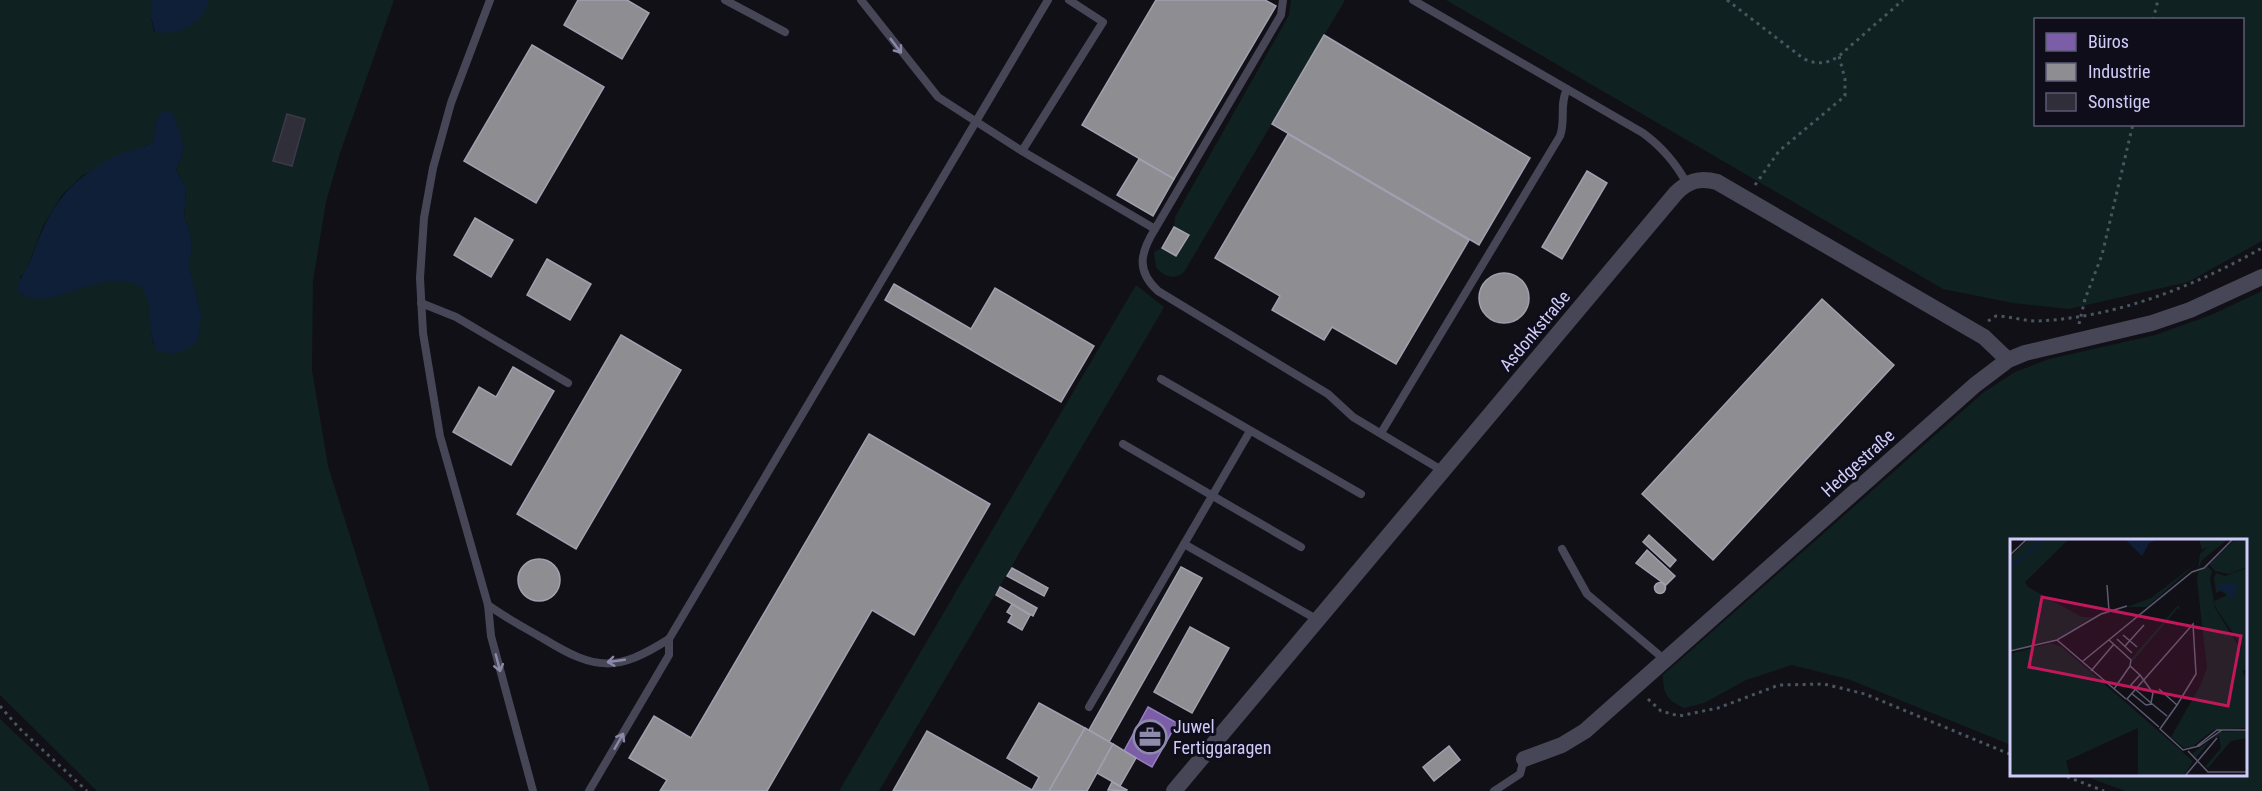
<svg xmlns="http://www.w3.org/2000/svg" width="2262" height="791" font-family="'Roboto Condensed',sans-serif">
<style>
.green{fill:#102121;fill-rule:evenodd}
.water{fill:#101f38}
.offices{fill:#7b5ea7;stroke:#947fc0;stroke-width:1.5}
.industry{fill:#8d8d92;stroke:#a1a0b1;stroke-width:1.5}
.building{fill:#2f2e39;stroke:#3c3a4a;stroke-width:1.5}
.lines{fill:none;stroke-linecap:round;stroke-linejoin:round}
.path{stroke:#49555f;stroke-width:3;stroke-dasharray:3 4.5;stroke-linecap:butt}
.lane{stroke:#464657;stroke-width:8}
.street{stroke:#464657;stroke-width:16}
.oneway{stroke:#8b89a8}
.labels{text-anchor:middle;stroke-width:6;stroke-linejoin:round;paint-order:stroke}
.street-label{font-size:18px;fill:#d0ccfa;stroke:#0f0d1a}
.poi-label{font-size:18px;fill:#d0ccfa;stroke:#0f0d1a;text-anchor:start}
.inset-river{fill:none;stroke:#101f38;stroke-width:3}
.inset-road{fill:none;stroke:#5d5b72;stroke-width:1.5}
.view{fill:#c2185b;fill-opacity:0.15;stroke:#c2185b;stroke-width:3}
.inset-edge{fill:none;stroke:#d0ccfa;stroke-width:3}
</style>
<rect width="100%" height="100%" fill="#111017"/>
<!-- green -->
<g class="green">
<path d="M0,0H151V17L154,32L208,4L209,0H394L340,153L326,202L313,281L312,370L328,466L430,791H97L0,695ZM288,114L305,120L291,166L274,161ZM156,122L183,151L176,170L186,188L184,216L190,233L192,247L189,265L201,315L153,344C150,329 153,310 148,297C130,252 52,311 22,295L20,277L26,271L43,226L62,195L83,175L154,142Z"/>
<path d="M1291,0H1345L1184,272C1175,281 1163,276 1156,267L1154,252L1162,248L1176,256L1188,235L1174,227L1175,217L1289,15Z"/>
<path d="M1446,0H2262V241L2188,282L2069,309L2013,303L1943,289ZM2036,20H2242V124H2036Z"/>
<polygon points="1136,285 1164,307 1159,316 879,791 839,791"/>
<path d="M2262,291V791H2125L2082,775L2246,774V540H2012L2011,745L1848,679L1792,665L1746,680L1704,703L1684,708C1667,700 1663,694 1663,675L1984,392L2015,372L2049,359L2155,335L2211,315Z"/>
<polygon points="0,719 76,791 0,791"/>
</g>
<!-- water -->
<g class="water">
<path d="M151,0H209C203,25 177,36 155,32L151,17Z"/>
<path d="M162,111L172,112L182,139L183,151L176,170L186,188L184,216L190,233L192,247L189,265L201,315L198,341C185,352 174,356 157,351C145,331 157,293 135,284C98,269 53,311 22,295L17,288C20,277 27,270 31,259C50,207 65,183 115,156C127,149 143,150 153,142L156,122Z"/>
</g>
<!-- offices -->
<polygon class="offices" points="1148,707 1177,723 1152,767 1124,751"/>
<!-- industry -->
<g class="industry">
<polygon points="578,0 627,0 649,13 622,59 564,25"/>
<polygon points="1156,0 1265,0 1276,6 1174,179 1082,125"/>
<polygon points="1324,35 1530,158 1479,245 1272,124"/>
<polygon points="532,45 604,87 536,203 464,161"/>
<polygon points="1288,134 1469,240 1396,364 1332,327 1324,340 1272,310 1280,296 1215,258"/>
<polygon points="1139,159 1174,179 1153,216 1117,195"/>
<polygon points="1587,171 1607,183 1562,259 1542,247"/>
<polygon points="475,218 513,240 491,277 454,255"/>
<polygon points="1174,227 1189,235 1176,256 1162,248"/>
<polygon points="547,259 591,284 570,320 527,295"/>
<circle cx="1504" cy="298" r="25"/>
<polygon points="894,284 971,329 995,288 1094,346 1061,402 885,300"/>
<polygon points="1822,299 1894,365 1713,560 1642,494"/>
<polygon points="621,335 681,370 576,549 517,514"/>
<polygon points="513,367 554,391 511,465 453,432 479,387 496,397"/>
<polygon points="869,434 990,504 914,635 872,610 767,791 660,791 667,780 629,758 654,716 691,738"/>
<polygon points="1649,535 1676,560 1670,567 1643,542"/>
<polygon points="1647,550 1675,576 1666,585 1636,563"/>
<circle cx="539" cy="580" r="21"/>
<polygon points="1181,567 1202,578 1109,742 1089,730"/>
<polygon points="1012,568 1048,588 1044,596 1007,576"/>
<circle cx="1660" cy="588" r="5.5"/>
<polygon points="1000,587 1037,608 1033,616 996,595"/>
<polygon points="1012,604 1030,615 1022,630 1008,622 1012,615 1007,612"/>
<polygon points="1190,627 1229,648 1192,713 1154,692"/>
<polygon points="1039,703 1085,728 1049,791 893,791 927,731 1032,790 1039,777 1007,758"/>
<polygon points="1085,728 1113,744 1087,791 1049,791"/>
<polygon points="1113,744 1136,758 1120,786 1097,773"/>
<polygon points="1449,746 1460,760 1434,781 1423,767"/>
<polygon points="1112,782 1127,790 1126,791 1108,790"/>
</g>
<!-- building -->
<polygon class="building" points="287,114 305,119 292,166 273,161"/>
<g class="lines">
<!-- path -->
<g class="path">
<path d="M1727,0L1804,59C1817,65 1827,64 1839,56L1903,0"/>
<polyline points="2153,20 2158,0"/>
<polyline points="1755,185 1779,151 1845,96 1845,79 1839,56"/>
<path d="M1988,321L1996,316C2010,316 2023,321 2037,321C2115,318 2195,286 2262,248"/>
<polyline points="2079,324 2085,299 2102,255 2133,124"/>
<polyline points="1648,699 1661,711 1679,716 1718,708 1779,685 1824,684 1865,694 2012,755"/>
<polyline points="0,706 19,728 87,791"/>
<polyline points="2060,774 2104,791"/>
</g>
<!-- lane -->
<g class="lane">
<polyline points="490,0 451,103 433,168 424,218 420,278 423,333 440,436 488,605 491,636 533,791"/>
<polyline points="725,0 785,32"/>
<polyline points="861,0 938,97 1022,151 1103,22 1069,0"/>
<path d="M1413,0L1643,133C1662,147 1676,163 1687,184"/>
<polyline points="1022,151 1155,229 1281,15 1283,0"/>
<path d="M1155,229C1140,253 1136,271 1158,291L1328,394L1353,417L1443,471"/>
<polyline points="421,303 456,317 568,383"/>
<polyline points="1161,379 1361,494"/>
<path d="M1381,433L1560,136C1566,120 1559,105 1567,89"/>
<polyline points="1123,444 1301,547"/>
<polyline points="1184,544 1318,620"/>
<polyline points="1562,549 1587,594 1665,660"/>
<path d="M488,605C506,618 525,628 544,639C596,671 617,672 669,639L1048,0"/>
<polyline points="1089,707 1250,431"/>
<polyline points="589,791 669,655 669,639"/>
<polyline points="1494,791 1520,774 1524,759"/>
</g>
<!-- street -->
<g class="street">
<polyline points="1524,759 1562,745 1585,731 1975,385 2008,360 2025,353 2152,323 2190,310 2262,277"/>
<path d="M1174,791L1676,193C1688,181 1700,177 1717,182L1984,337L2008,360"/>
</g>
</g>
<!-- one-way arrows -->
<defs><path id="oneway-shaft" d="M-6 0H5M1.5-3L5.5 0L1.5 3" fill="none" stroke-width="1.6" stroke-linecap="round" stroke-linejoin="round" transform="scale(1.5)"/></defs>
<g class="oneway">
<use href="#oneway-shaft" transform="translate(896 46) rotate(53)"/>
<use href="#oneway-shaft" transform="translate(616 661) rotate(172)"/>
<use href="#oneway-shaft" transform="translate(498 663) rotate(75)"/>
<use href="#oneway-shaft" transform="translate(619 741) rotate(-60)"/>
</g>
<!-- icons -->
<defs>
<symbol id="office-ring" viewBox="-11 -11 22 22"><circle r="9.5" fill="#0f0d1a" stroke="#8d8aab" stroke-width="1.5"/><path d="M-6-3h4V-5.5h4V-3h4V5H-6ZM-1-4.5V-3h2v-1.5ZM-6 0V1H6V0Z" fill="#8d8aab"/></symbol>
</defs>
<g fill-rule="evenodd">
<use href="#office-ring" x="1131" y="718" width="38" height="38"/>
</g>
<g class="labels">
<!-- street labels -->
<g class="street-label">
<text transform="translate(1535 331) rotate(-50)" y="6">Asdonkstraße</text>
<text transform="translate(1858 463) rotate(-42)" y="6">Hedgestraße</text>
</g>
<!-- poi labels -->
<g class="poi-label">
<text x="1173" y="733">Juwel<tspan x="1173" dy="21">Fertiggaragen</tspan></text>
</g>
</g>
<!-- overview -->
<g transform="translate(2010 539)">
<rect width="237" height="237" fill="#111017"/>
<path d="M19,0H59L15,43L18,48L72,78H83L47,100L0,111V18ZM189,0H218L192,21L188,31L190,15L198,8L192,11ZM226,0H237V28L219,35L205,32L199,25ZM188,23L137,68H117L141,59ZM197,27L202,32L200,40L205,69L231,111L232,107L206,69L204,62L217,56L211,52L206,54L204,39L206,34L215,37L237,29V130L232,132L237,141V189L203,191L183,207L174,209L161,198L190,147L197,129L187,42L188,33ZM168,66L171,71L168,69L123,122L121,120ZM41,104L52,108L183,222L174,237H128V189L56,222L60,237H0V115ZM237,192V199L221,202L198,229L195,228L211,209L209,197L201,200L185,220L182,215L211,193Z" fill="#102121"/>
<path d="M115,0H149L139,4L132,17ZM210,44L228,45L223,61L215,52L207,50Z" fill="#101f38"/>
<path class="inset-river" d="M0,29L34,0"/>
<path class="inset-road" d="M0,16L17,0M97,46L99,72M113,96L127,108M107,100L122,114M47,101L116,160M99,101L121,121L120,127M115,107L134,86M0,112L47,101L91,75L117,67M73,122L182,33L194,29L223,0M81,132L104,105M104,150L120,127L130,136M149,150L167,166L150,190L173,211L189,207L212,191M121,154L136,166L142,165M141,164L143,154L130,136L121,146L125,150L141,164L157,177M149,188L117,160L183,85L186,135L167,166M187,207L207,191H237M178,212L198,233H237M175,237L207,199"/>
<path class="view" d="M32,58L231,97L218,167L19,128Z"/>
<rect width="237" height="237" class="inset-edge"/>
</g>
<!-- legend -->
<rect x="2034" y="18" width="210" height="108" fill="#0f0d1a" stroke="#5c5974" stroke-width="1.5"/>
<rect x="2046" y="33" width="30" height="18" fill="#7b5ea7" stroke="#5c5974" stroke-width="1.5"/>
<text x="2088" y="48" font-size="18" fill="#d0ccfa">Büros</text>
<rect x="2046" y="63" width="30" height="18" fill="#8d8d92" stroke="#5c5974" stroke-width="1.5"/>
<text x="2088" y="78" font-size="18" fill="#d0ccfa">Industrie</text>
<rect x="2046" y="93" width="30" height="18" fill="#2f2e39" stroke="#5c5974" stroke-width="1.5"/>
<text x="2088" y="108" font-size="18" fill="#d0ccfa">Sonstige</text>
</svg>
